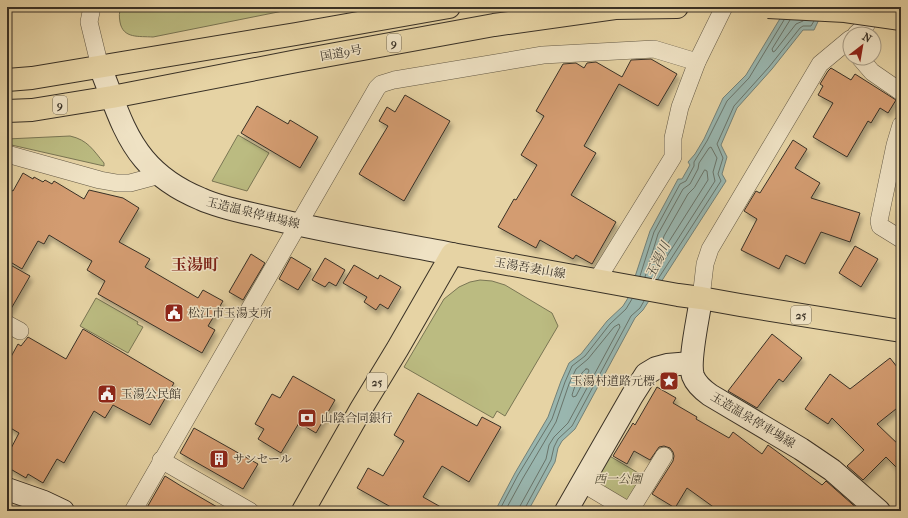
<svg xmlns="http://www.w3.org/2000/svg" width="908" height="518" font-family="'IM FELL French Canon','Noto Serif JP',serif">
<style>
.green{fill:#bbbb81;stroke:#7a7654}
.water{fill:#99b6af;stroke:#738178}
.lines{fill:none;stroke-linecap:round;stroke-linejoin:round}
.shore{stroke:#69746a;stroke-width:1}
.building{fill:#d39c71;stroke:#393126;filter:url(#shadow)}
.street-casing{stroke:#645a46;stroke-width:18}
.secondary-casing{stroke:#393126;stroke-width:24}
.primary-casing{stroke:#393126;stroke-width:24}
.highway-casing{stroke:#393126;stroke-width:24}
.street{stroke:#efe2c4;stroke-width:17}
.secondary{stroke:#efe2c4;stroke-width:22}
.primary{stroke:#e6d3a4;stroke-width:22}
.highway{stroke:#e6d3a4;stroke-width:22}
.highway-bridge-casing{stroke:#393126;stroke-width:24;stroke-linecap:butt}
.highway-bridge{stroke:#e6d3a4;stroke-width:22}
.labels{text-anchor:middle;stroke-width:3;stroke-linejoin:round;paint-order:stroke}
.shield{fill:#efe2c4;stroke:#706655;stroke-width:1}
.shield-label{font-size:11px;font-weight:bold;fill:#393126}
.street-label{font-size:12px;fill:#393126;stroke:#efe2c4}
.poi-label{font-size:12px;fill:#393126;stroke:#efe2c4;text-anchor:start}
.park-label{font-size:12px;font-style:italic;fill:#534d38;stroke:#efe2c4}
.water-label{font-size:13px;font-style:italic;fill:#4c4c41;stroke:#efe2c4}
.district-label{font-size:16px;font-weight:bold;fill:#7a1f14;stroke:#efe2c4}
</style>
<defs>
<filter id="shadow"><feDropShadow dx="2.5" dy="4.5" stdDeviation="2" flood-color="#0004"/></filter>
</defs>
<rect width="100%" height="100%" fill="#e6d3a4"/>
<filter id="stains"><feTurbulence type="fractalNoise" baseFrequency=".005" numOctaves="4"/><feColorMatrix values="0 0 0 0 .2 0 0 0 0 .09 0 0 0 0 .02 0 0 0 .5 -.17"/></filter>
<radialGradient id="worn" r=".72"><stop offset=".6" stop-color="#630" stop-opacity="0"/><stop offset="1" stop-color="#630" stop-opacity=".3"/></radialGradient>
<!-- green -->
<g class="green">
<path d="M121,7H303L153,37C139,36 123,39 120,22C119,16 119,13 121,7Z"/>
<polygon points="238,135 269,153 247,191 212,181"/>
<path d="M70,136C88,140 93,150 104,163V166L7,144V139Z"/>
<polygon points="480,280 492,281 505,285 552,313 558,326 505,416 497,411 493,418 404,367 444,299 459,287 470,282"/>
<polygon points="96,298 138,322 137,324 143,327 128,353 80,326"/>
<polygon points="608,455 645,477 631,500 624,501 604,489 597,473"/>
</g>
<!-- water -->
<polygon class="water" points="825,7 814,30 803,30 772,69 737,108 721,145 727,157 722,174 726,181 643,310 635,318 575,429 562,441 558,448 555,462 528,511 495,511 515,473 548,417 561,381 569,363 581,354 607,321 623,306 628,298 650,231 678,179 682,179 690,165 688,162 695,154 704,139 723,98 746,75 784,12"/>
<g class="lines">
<!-- shore -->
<g class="shore">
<polyline points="790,20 772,49 773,52 775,51 796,24 803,21"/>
<polygon points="705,170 707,171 708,180 663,251 661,252 660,250 664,236 688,194 694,188"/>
<polyline points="640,276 654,232 680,184 686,181 694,166 694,162 707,141 727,101 749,78 784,20"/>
<polyline points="645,277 658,234 683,189 690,184 698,169 699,163 709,148 711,147 717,158 713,172 715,181 653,278"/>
<polyline points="658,279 721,181 718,174 723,158 717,144 734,106 769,67 800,28 803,26 811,26 814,21"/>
<path d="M586,369H588L589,371L576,396L573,397L572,395C575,386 578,375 586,369Z"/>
<polyline points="499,511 518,475 552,419 565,382 572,366 585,356 610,324 626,309 632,299"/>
<polyline points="505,511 523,478 556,422 569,384 576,369 588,359 614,327 619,324 620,327 568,423 554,437 549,445 546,459 520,506 519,511"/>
<polyline points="524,511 525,508 551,460 554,447 558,439 572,426 631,316 640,308 644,301"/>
</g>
</g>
<!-- building -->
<g class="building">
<polygon points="651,59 677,74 658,106 619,84 584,146 596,153 571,195 616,222 592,264 576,255 573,259 540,240 536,248 498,227 514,199 516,200 537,165 521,155 544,116 536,111 563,64 576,63 584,68 587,63 596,62 622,77 631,60"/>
<polygon points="831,68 851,80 855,74 896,100 888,113 880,108 871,123 868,121 847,157 813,137 833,103 818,95 823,86 820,84 828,71"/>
<polygon points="405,95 450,121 404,201 359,174 388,126 379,121 387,107 395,112"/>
<polygon points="257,106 288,124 290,120 318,137 300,168 241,133"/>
<polygon points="793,140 807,149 795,168 820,183 811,198 860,213 850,242 821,232 805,264 786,255 779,269 741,250 757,219 744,211 756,191 760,193"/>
<polygon points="23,173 33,179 34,177 43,182 45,180 52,184 54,181 84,199 89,190 123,198 139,208 119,242 150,259 145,267 198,298 203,290 223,301 208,326 215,330 202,353 98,294 105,281 87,270 92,261 49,235 44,244 38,241 22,269 7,260 7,188 13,191"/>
<polygon points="855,246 878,259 861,287 839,273"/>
<polygon points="251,254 265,263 243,300 229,292"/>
<polygon points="291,257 311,269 298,290 279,279"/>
<polygon points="325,258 345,270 336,286 329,282 325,287 312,280"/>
<polygon points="7,263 30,276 8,314 7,314"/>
<polygon points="354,265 378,279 380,275 401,287 388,309 380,304 376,310 364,302 367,297 343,283"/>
<polygon points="83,329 174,383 150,425 113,405 105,418 94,411 64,463 57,459 43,483 28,474 26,478 7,467 7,456 19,433 7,426 7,364 18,344 21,346 28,337 66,359"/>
<polygon points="772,334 802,358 783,382 779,379 757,408 728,391"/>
<polygon points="890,358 901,372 901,405 877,424 901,447 901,472 886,457 863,480 847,466 864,450 832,418 828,424 805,409 830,374 850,389"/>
<polygon points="293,376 335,400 316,433 299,423 281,453 258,439 264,429 255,424 272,394 280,398"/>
<polygon points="657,387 676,398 673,403 697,417 696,419 729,438 733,432 762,454 768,445 822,485 826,481 860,511 719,511 687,488 675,508 652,494 673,461 674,456 673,452 670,448 664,446 659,447 650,460 634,451 627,464 613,456 633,423 635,425"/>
<polygon points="418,393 477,426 482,417 501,427 469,482 442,466 423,497 448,511 398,511 357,488 368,468 383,476 404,441 394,435"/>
<polygon points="194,428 258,464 243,489 180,453"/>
<polygon points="165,476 181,486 224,511 145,511"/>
</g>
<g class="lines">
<defs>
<g id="street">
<polyline points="92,7 89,22 100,67"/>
<polyline points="856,34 866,25 876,7"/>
<polyline points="860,58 872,72 901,92"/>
<polyline points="901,125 895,145 879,221 880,226 901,239"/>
<polyline points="7,154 100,180 117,183 130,183 160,175"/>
<polyline points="597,280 673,157 673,138 680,107 697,62 724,7"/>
<polyline points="701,298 705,264 710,249 820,64 850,39"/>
<polyline points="7,324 20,331"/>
<polyline points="161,460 250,511"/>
<polyline points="582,483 629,511"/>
<polyline points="133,511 377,88 381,84 394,80 543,55 654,49 697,62"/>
<polyline points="630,511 664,456"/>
</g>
<g id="secondary">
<path d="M100,67C113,98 122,133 144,159C159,177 179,190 201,199C221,208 244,212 265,217C327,232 390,242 452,254"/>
<path d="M701,298C699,315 688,361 693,376C696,384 703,390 710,395L801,449L832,470L879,511"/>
<polyline points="7,489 44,502 63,511"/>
<polyline points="566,511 632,396 646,374 656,368 667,365 691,363"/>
</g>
<polyline id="primary" points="303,511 361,409 398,348 452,254 678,295 701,298 740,305 901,331"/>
<g id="highway">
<polyline points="7,80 32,78 296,34 449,7"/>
<polyline points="7,111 32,110 112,97 297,61 494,25 615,8 677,7"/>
</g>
</defs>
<!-- street casing -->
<use href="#street" class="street-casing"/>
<!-- secondary casing -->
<use href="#secondary" class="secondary-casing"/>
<!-- primary casing -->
<use href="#primary" class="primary-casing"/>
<!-- highway casing -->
<use href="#highway" class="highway-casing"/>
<!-- street -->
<use href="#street" class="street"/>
<!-- secondary -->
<use href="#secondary" class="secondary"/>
<!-- primary -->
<use href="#primary" class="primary"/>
<!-- highway -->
<use href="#highway" class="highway"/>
<defs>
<polyline id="highway-bridge" points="768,7 845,11 901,19"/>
</defs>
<!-- highway-bridge casing -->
<use href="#highway-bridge" class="highway-bridge-casing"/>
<!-- highway-bridge -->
<use href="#highway-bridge" class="highway-bridge"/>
</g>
<!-- icons -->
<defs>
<symbol id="civic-square" viewBox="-11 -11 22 22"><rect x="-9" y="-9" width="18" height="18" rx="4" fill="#8f2418" stroke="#efe2c4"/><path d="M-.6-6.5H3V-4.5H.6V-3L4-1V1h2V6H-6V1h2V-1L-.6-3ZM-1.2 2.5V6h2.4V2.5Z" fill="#fff"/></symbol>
<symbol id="sight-square" viewBox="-11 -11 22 22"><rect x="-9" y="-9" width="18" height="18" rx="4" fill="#8f2418" stroke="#efe2c4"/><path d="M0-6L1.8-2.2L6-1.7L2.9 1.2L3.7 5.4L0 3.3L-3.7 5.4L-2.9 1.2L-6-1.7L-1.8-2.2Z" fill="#fff"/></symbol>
<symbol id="bank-square" viewBox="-11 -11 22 22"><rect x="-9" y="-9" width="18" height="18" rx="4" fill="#8f2418" stroke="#efe2c4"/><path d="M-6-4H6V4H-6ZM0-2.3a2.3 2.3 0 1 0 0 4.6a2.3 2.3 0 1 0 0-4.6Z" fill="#fff"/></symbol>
<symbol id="building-square" viewBox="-11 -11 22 22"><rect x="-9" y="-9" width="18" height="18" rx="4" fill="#8f2418" stroke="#efe2c4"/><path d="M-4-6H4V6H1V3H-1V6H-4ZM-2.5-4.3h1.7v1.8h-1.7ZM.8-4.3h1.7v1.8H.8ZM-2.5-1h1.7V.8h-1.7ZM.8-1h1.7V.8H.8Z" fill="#fff"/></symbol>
</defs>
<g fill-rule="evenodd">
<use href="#civic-square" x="163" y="302" width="22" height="22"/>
<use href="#sight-square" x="658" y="370" width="22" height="22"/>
<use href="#civic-square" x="96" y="383" width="22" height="22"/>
<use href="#bank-square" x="296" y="407" width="22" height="22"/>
<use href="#building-square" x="208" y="448" width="22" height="22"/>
</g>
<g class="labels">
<!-- shield labels -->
<g class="shield">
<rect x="387" y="34" width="14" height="18" rx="3"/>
<rect x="53" y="96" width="14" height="18" rx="3"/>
<rect x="791" y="306" width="20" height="18" rx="3"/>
<rect x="367" y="373" width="20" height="18" rx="3"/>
</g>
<g class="shield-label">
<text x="394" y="47">9</text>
<text x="60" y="109">9</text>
<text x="801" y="319">25</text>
<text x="377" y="386">25</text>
</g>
<!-- street labels -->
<g class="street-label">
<text transform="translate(341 53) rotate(-10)" y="4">国道9号</text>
<text transform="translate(253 213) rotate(14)" y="4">玉造温泉停車場線</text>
<text transform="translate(530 268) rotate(10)" y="4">玉湯吾妻山線</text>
<text transform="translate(753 420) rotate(31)" y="4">玉造温泉停車場線</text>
</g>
<!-- poi labels -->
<g class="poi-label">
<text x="188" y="317">松江市玉湯支所</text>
<text x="655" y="385" text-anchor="end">玉湯村道路元標</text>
<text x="121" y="398">玉湯公民館</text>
<text x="321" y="422">山陰合同銀行</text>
<text x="233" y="463">サンセール</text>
</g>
<!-- park labels -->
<g class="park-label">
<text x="618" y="483">西一公園</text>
</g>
<!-- water labels -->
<g class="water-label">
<text transform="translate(657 260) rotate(-64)" y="5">玉湯川</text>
</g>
<!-- district labels -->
<g class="district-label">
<text x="195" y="270">玉湯町</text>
</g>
</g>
<!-- margin -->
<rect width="908" height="518" fill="none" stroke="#e6d3a4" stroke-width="24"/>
<rect x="8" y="8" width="892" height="502" fill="none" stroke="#393126" stroke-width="2"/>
<rect x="12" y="12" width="884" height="494" fill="none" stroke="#393126"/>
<!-- north arrow -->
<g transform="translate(862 46) rotate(31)"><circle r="19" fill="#efe2c4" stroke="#a69b85"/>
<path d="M0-3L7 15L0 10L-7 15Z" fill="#8f2418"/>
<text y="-6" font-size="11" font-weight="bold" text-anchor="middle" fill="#393126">N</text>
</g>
<rect width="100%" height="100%" filter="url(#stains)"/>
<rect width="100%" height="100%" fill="url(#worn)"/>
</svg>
